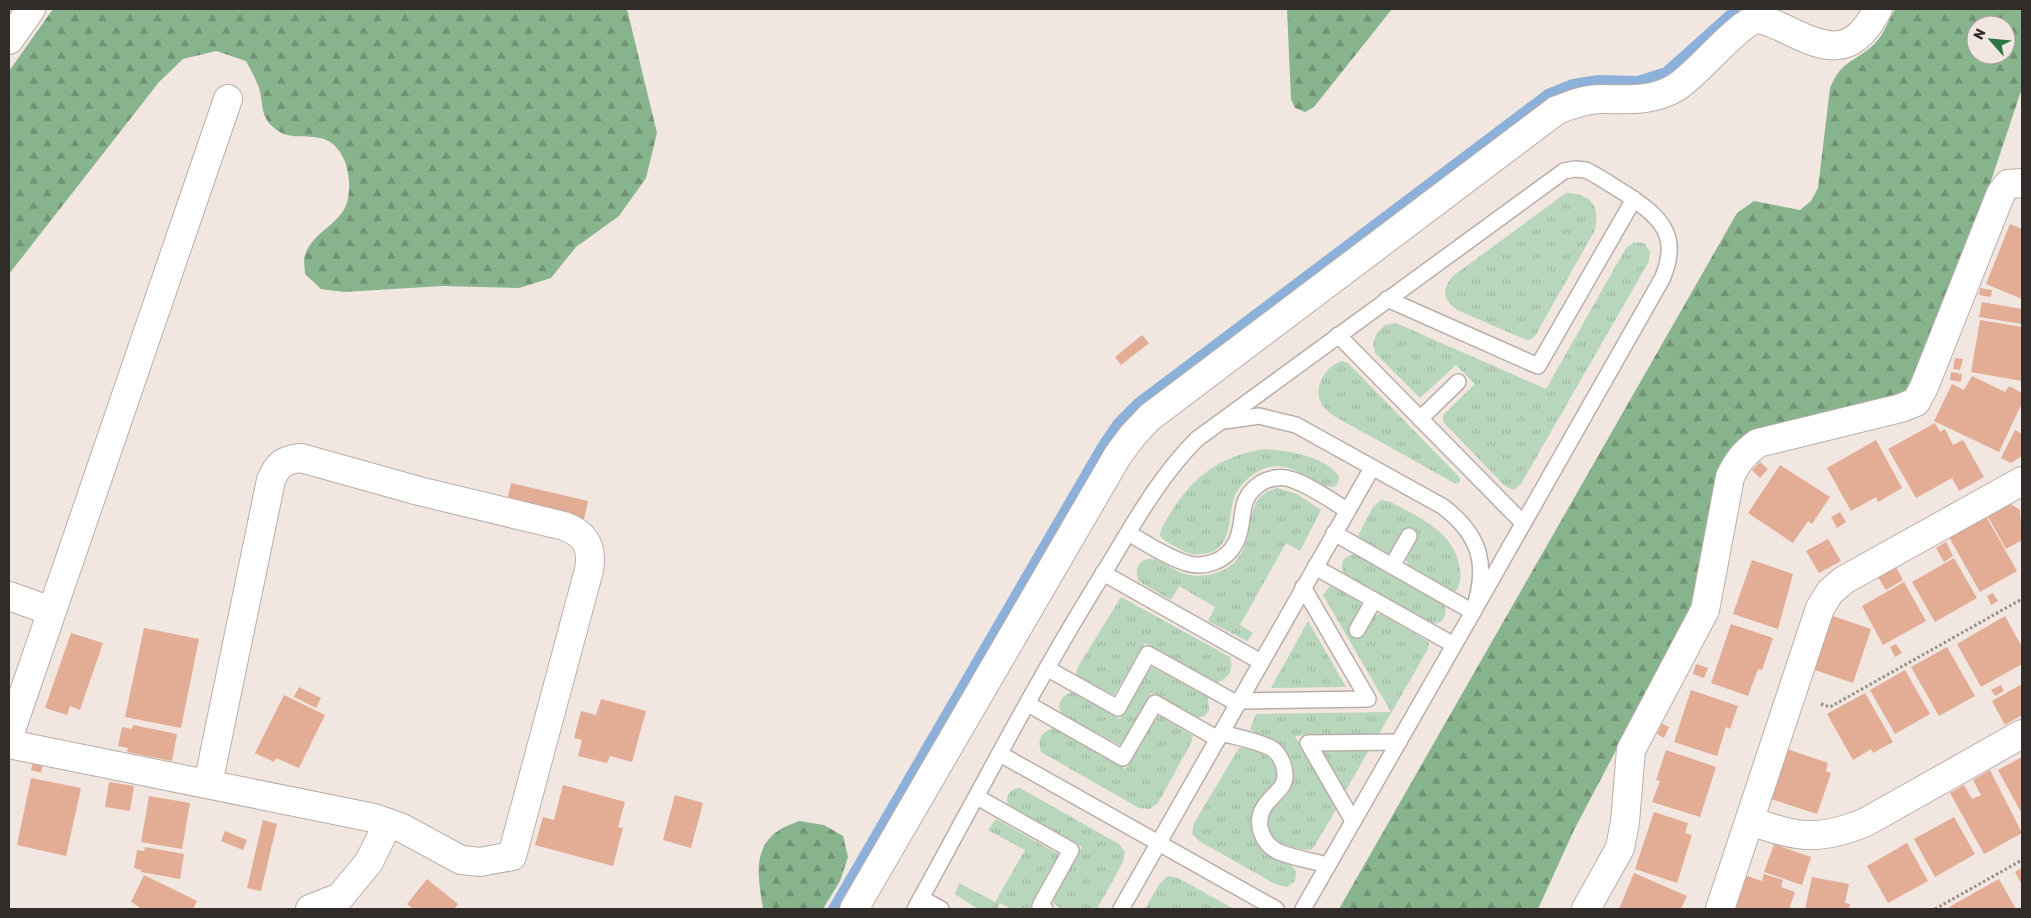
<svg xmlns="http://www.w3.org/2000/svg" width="2031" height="918" font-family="Rubik,sans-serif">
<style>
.grass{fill:url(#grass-tufts)}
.forest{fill:url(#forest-firs);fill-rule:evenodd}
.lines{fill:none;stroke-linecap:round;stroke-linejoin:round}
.stream{stroke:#8bb0d9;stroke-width:10}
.building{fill:#e2ac95}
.service-casing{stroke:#baaea9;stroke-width:18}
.minor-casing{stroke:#baaea9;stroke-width:30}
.path{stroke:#988f8b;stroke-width:3;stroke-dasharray:2.5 2.5;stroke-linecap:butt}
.service{stroke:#fff;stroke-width:15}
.minor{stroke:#fff;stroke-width:28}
</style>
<defs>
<pattern id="grass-tufts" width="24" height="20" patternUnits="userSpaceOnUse" patternTransform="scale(1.25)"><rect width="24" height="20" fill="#b8d6bb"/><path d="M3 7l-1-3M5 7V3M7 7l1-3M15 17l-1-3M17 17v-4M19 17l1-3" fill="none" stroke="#9fb8a1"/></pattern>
<pattern id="forest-firs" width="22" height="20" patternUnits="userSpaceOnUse" patternTransform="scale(1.25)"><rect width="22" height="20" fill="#88b48d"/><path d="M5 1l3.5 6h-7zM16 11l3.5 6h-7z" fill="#709373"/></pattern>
</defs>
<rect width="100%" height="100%" fill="#f2e6e1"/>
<!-- grass -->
<g class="grass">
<path d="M1566,193C1591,194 1600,205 1595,230L1535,336L1530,340L1524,339L1457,310C1442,300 1442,289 1453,276Z"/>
<polygon points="1634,242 1644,243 1650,251 1649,261 1521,484 1514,490 1505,486 1443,422 1443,415 1475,384 1456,365 1420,398 1375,353 1373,343 1377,333 1385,325 1396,323 1546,389 1626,248"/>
<path d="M1342,361L1348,363L1460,478V482L1456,484L1334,416C1330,413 1325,409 1322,405C1312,388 1325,366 1342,361Z"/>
<path d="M1265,449C1286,450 1328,457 1339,477L1338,483L1334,487C1307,487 1293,454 1259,471C1249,476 1240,485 1235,495C1227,515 1234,546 1208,553C1200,555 1192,555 1185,552C1177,547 1166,543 1160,536C1161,526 1167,519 1172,511C1194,475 1223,455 1265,449Z"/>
<path d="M1277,488L1297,494L1321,510L1300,551L1286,543L1240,625L1253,633L1247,641L1208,621L1215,607L1179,586L1171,600L1138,581C1137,575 1135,569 1140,563C1153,550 1171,571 1185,574C1195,577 1209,576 1219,572C1267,552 1232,500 1277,488Z"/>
<path d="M1381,500L1391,502C1421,519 1454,531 1460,569C1461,576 1461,584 1456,591L1450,590L1408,566L1406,559L1417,539L1404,531L1389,554L1363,541L1358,536L1373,507Z"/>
<path d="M1355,554L1444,604C1448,615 1444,623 1432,624L1344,574C1339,563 1343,556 1355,554Z"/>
<path d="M1330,586L1358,600L1361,604L1349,629L1362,636L1374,615L1381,614L1429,642L1428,649L1379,734L1295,736L1337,808L1315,845L1311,850C1291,850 1254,837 1271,811C1277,803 1287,798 1291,788C1295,777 1293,763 1288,754C1279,739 1262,740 1250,729L1256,714L1391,712L1323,595Z"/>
<path d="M1121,597L1230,657C1234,671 1229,678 1216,683L1145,643L1114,695L1081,679L1076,674L1078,667Z"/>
<polygon points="1308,621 1346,687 1271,688"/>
<path d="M1152,667L1208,697L1209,711L1204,716L1196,718L1151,693L1124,740L1120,745L1061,714C1057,702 1061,695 1074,692L1120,719L1147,671Z"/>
<path d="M1158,716L1164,718L1193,736L1191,743L1158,803L1150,809L1139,808L1041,752C1037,739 1041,732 1054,728L1126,769Z"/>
<path d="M1239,748C1257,748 1285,760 1275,783C1272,791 1265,794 1260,800C1252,808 1249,826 1253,836C1263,860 1284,854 1296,871L1295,881L1287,887L1277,885L1199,841L1192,834L1194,823Z"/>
<polygon points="1321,750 1369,750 1345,792"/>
<path d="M1020,788L1119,844L1125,852L1123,862L1097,909H1061L1053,903L1054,896L1082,847L1010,807L1007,801C1008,792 1011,789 1020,788Z"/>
<polygon points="996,819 1058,854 1057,860 1029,909 1011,909 1000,903 997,909 978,909 955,894 959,883 995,902 1025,850 988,830"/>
<polygon points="1168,876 1178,878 1234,909 1145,909 1160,883"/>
</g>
<!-- forest -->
<g class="forest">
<path d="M53,9H627L657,133L646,178L619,216L576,247L551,278L519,288L442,286L344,292L321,289L305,274C305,268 303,260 305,255C313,230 344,224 348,198C352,178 346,147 324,139C306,133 289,142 273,127C259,115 264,100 258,85C255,77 250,69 246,61L216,51L183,59L159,82L9,274V71Z"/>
<polygon points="1287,9 1392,9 1314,107 1305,112 1295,108 1291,99"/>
<path d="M1895,9H2022V88L1989,187L1907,392L1752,431C1735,443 1726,454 1718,473L1692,606L1574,830L1538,909H1339L1737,213L1754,201L1800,210L1811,201L1818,188L1830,88C1841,62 1850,64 1870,48C1882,39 1888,22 1895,9ZM1976,25H2006V55H1976Z"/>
<path d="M799,821L824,825L843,836L848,857L840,881L823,909H763C759,882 751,849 778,831C784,826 793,824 799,821Z"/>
</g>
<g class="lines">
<!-- stream -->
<polyline class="stream" points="833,909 1103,445 1118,423 1138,403 1548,94 1573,84 1599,80 1638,81 1666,72 1734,11"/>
</g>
<!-- building -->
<g class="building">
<polygon points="2010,224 2022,229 2022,299 1986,284"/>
<polygon points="1980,288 1992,290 1991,297 1979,295"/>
<polygon points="1982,302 2022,309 2022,324 1979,317"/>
<polygon points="1980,320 2022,327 2022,381 1971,372"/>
<polygon points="1142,335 1149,343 1121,365 1115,357"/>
<polygon points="1955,358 1963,359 1960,370 1953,369"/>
<polygon points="1951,372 1962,374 1961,382 1950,380"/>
<polygon points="1972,376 2005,392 2009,386 2022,393 2022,403 1999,452 1934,421 1952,384 1964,390"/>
<polygon points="1935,423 1940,432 1945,429 1953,445 1963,440 1984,477 1959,491 1952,478 1916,498 1888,449"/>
<polygon points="2015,430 2022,434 2022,456 2011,463 2001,458"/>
<polygon points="1876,440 1902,488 1878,502 1876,497 1851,511 1827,468"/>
<polygon points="1760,462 1768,469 1760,478 1752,470"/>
<polygon points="1780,465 1830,497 1812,524 1808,521 1793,543 1748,513"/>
<polygon points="511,483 588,501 584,519 507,500"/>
<polygon points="2006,501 2020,510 2022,540 2006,549 1986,513"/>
<polygon points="1840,512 1846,522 1837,528 1831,517"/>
<polygon points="1986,516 2017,571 1980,592 1949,537"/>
<polygon points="1828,539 1841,561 1819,573 1806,551"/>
<polygon points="1946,542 1953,556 1944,562 1936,548"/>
<polygon points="1954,558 1977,598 1935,622 1912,582"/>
<polygon points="1752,560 1793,574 1778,629 1733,614"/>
<polygon points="1896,567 1903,580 1886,590 1878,577"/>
<polygon points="1904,582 1926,621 1883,645 1862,606"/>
<polygon points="1993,593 1998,601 1991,605 1987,596"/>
<polygon points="1830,615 1871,629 1853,683 1812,669"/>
<polygon points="2005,616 2022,647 2022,664 1981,687 1957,644"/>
<polygon points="1731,624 1773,638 1762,670 1758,669 1748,696 1711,683"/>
<polygon points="144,628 199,639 181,728 125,717"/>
<polygon points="71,633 103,643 80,710 70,706 67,715 45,708"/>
<polygon points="1896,644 1902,653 1895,657 1890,647"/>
<polygon points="1947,647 1975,696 1939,716 1911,667"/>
<polygon points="1696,664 1708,668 1704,678 1693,674"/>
<polygon points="1905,670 1930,714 1895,734 1870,690"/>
<polygon points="2022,684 2022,715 2005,725 1992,701"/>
<polygon points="2001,685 2004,691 1995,696 1991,690"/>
<polygon points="299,687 321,698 316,708 294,697"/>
<polygon points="1691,690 1738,706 1730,729 1726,727 1717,756 1674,742"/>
<polygon points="1865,693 1893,742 1873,753 1871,749 1853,760 1827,714"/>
<polygon points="284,695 325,715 299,768 276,758 274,762 255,753"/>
<polygon points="601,699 646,711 632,762 610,756 607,763 578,756 582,740 574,738 581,711 596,715"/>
<polygon points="1662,724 1669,727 1664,738 1657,734"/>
<polygon points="133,725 177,734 172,761 127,752 128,748 118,746 122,727 132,729"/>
<polygon points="1787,749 1828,763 1826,771 1831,773 1817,814 1771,799"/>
<polygon points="1666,750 1716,767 1700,817 1652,802 1660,781 1656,780"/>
<polygon points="2022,757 2022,814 1998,770"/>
<polygon points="33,762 43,764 41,773 31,770"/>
<polygon points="1990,770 2022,833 1984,854 1950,793 1964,785 1972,799 1981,795 1973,780"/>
<polygon points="31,778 81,788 66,856 17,845"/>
<polygon points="109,782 134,786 130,811 105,807"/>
<polygon points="563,785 625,802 618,827 623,828 613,866 535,845 543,817 554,820"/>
<polygon points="675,795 703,803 691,848 663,840"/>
<polygon points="149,796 190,803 182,849 141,842"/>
<polygon points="1654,812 1688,823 1685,833 1692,835 1677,883 1635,869"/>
<polygon points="1954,817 1975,854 1935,877 1914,839"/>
<polygon points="263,820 277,824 261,891 247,888"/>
<polygon points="225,831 247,840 243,850 221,841"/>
<polygon points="1907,843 1928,881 1888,903 1867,866"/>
<polygon points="1774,844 1811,857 1802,885 1764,872"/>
<polygon points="145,847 184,854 180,879 141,872 141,870 134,868 137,850 144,851"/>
<polygon points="2022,868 2022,885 2015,872"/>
<polygon points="1634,873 1687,896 1681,909 1619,909"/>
<polygon points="1764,874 1783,880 1781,887 1795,892 1789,909 1735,909 1747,876 1762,881"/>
<polygon points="144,875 197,901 193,909 138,909 139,907 131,902"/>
<polygon points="1812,877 1849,884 1845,903 1850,904 1849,909 1805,909"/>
<polygon points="427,879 458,904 454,909 413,909 407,904"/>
<polygon points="1999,879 2016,909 1950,909 1949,907"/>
</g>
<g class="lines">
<defs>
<g id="service">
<polyline points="1387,299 1538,366 1634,199"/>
<polyline points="1338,335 1523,523"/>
<polyline points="1420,419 1458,382"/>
<path d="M1224,421L1259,416L1296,425L1442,506C1481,535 1489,566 1473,612L1303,909"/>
<path d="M1128,533C1146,543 1166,557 1186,563C1204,569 1226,561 1235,544C1248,521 1234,501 1261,483C1269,478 1281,476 1290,479C1310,485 1330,500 1347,510"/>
<polyline points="1392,566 1409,536"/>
<polyline points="1315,567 1454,645"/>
<polyline points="1103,573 1261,662"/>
<polyline points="1357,630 1374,600"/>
<polyline points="1048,669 1118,708 1148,654 1238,704"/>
<polyline points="1239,701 1368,699 1303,587"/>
<polyline points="1028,704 1123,758 1155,703 1218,739"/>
<path d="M1221,733C1236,737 1254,740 1269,747C1276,750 1281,758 1283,764C1291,788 1274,791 1264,807C1254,823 1262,844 1279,852C1294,858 1312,861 1328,865"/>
<polyline points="1000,754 1276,909"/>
<polyline points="977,797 1071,850 1040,906 1045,909"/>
<polyline points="1353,821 1308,743 1399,742"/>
<polyline points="921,898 941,909"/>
<path d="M915,909C978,795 1038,677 1108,566C1135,521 1160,476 1197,439L1564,171L1575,169L1586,170C1600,177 1613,186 1626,194C1661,217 1681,236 1662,279L1473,612L1334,533"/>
<polyline points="1121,909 1372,468"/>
</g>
<g id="minor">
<polyline points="9,40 31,9"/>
<polyline points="9,596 51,611"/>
<polyline points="9,736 228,99"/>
<path d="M9,744L374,818L402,828L461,860L480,862L512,856L589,570C593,547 586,534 564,526L419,491L301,458C283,460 278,464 271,480L208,784"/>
<path d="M1750,821C1797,837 1818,842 1866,822L2022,734"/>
<polyline points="310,909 340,897 369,862 388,823"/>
<path d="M854,909L1118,455L1133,435L1150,417L1557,110C1571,105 1585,99 1601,99C1627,99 1651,102 1675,88C1696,76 1737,24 1755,20C1764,18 1773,24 1781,27C1824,48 1851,61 1878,9"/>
<path d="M1586,909L1620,848L1625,822L1631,750L1705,610L1730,477C1737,462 1744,453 1758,443L1901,408L1916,402L1924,387L2001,193L2008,184L2022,183"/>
<polyline points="1720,909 1820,608 1830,592 1844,580 2022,481"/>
</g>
</defs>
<!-- service casing -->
<use href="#service" class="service-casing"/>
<!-- minor casing -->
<use href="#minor" class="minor-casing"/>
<!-- path -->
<g class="path">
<polyline points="1821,704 1830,707 2022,599"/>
<polyline points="1935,909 2022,860"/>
</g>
<!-- service -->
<use href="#service" class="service"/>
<!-- minor -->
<use href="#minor" class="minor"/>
</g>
<!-- border -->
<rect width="2031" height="918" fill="none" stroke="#312c2a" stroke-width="20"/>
<!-- north arrow -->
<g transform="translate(1991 40) rotate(297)"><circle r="24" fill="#f2e6e1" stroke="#a59c98"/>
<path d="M0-4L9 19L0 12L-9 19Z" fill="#2e7744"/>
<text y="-8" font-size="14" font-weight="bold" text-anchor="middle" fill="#312c2a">N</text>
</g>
</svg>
